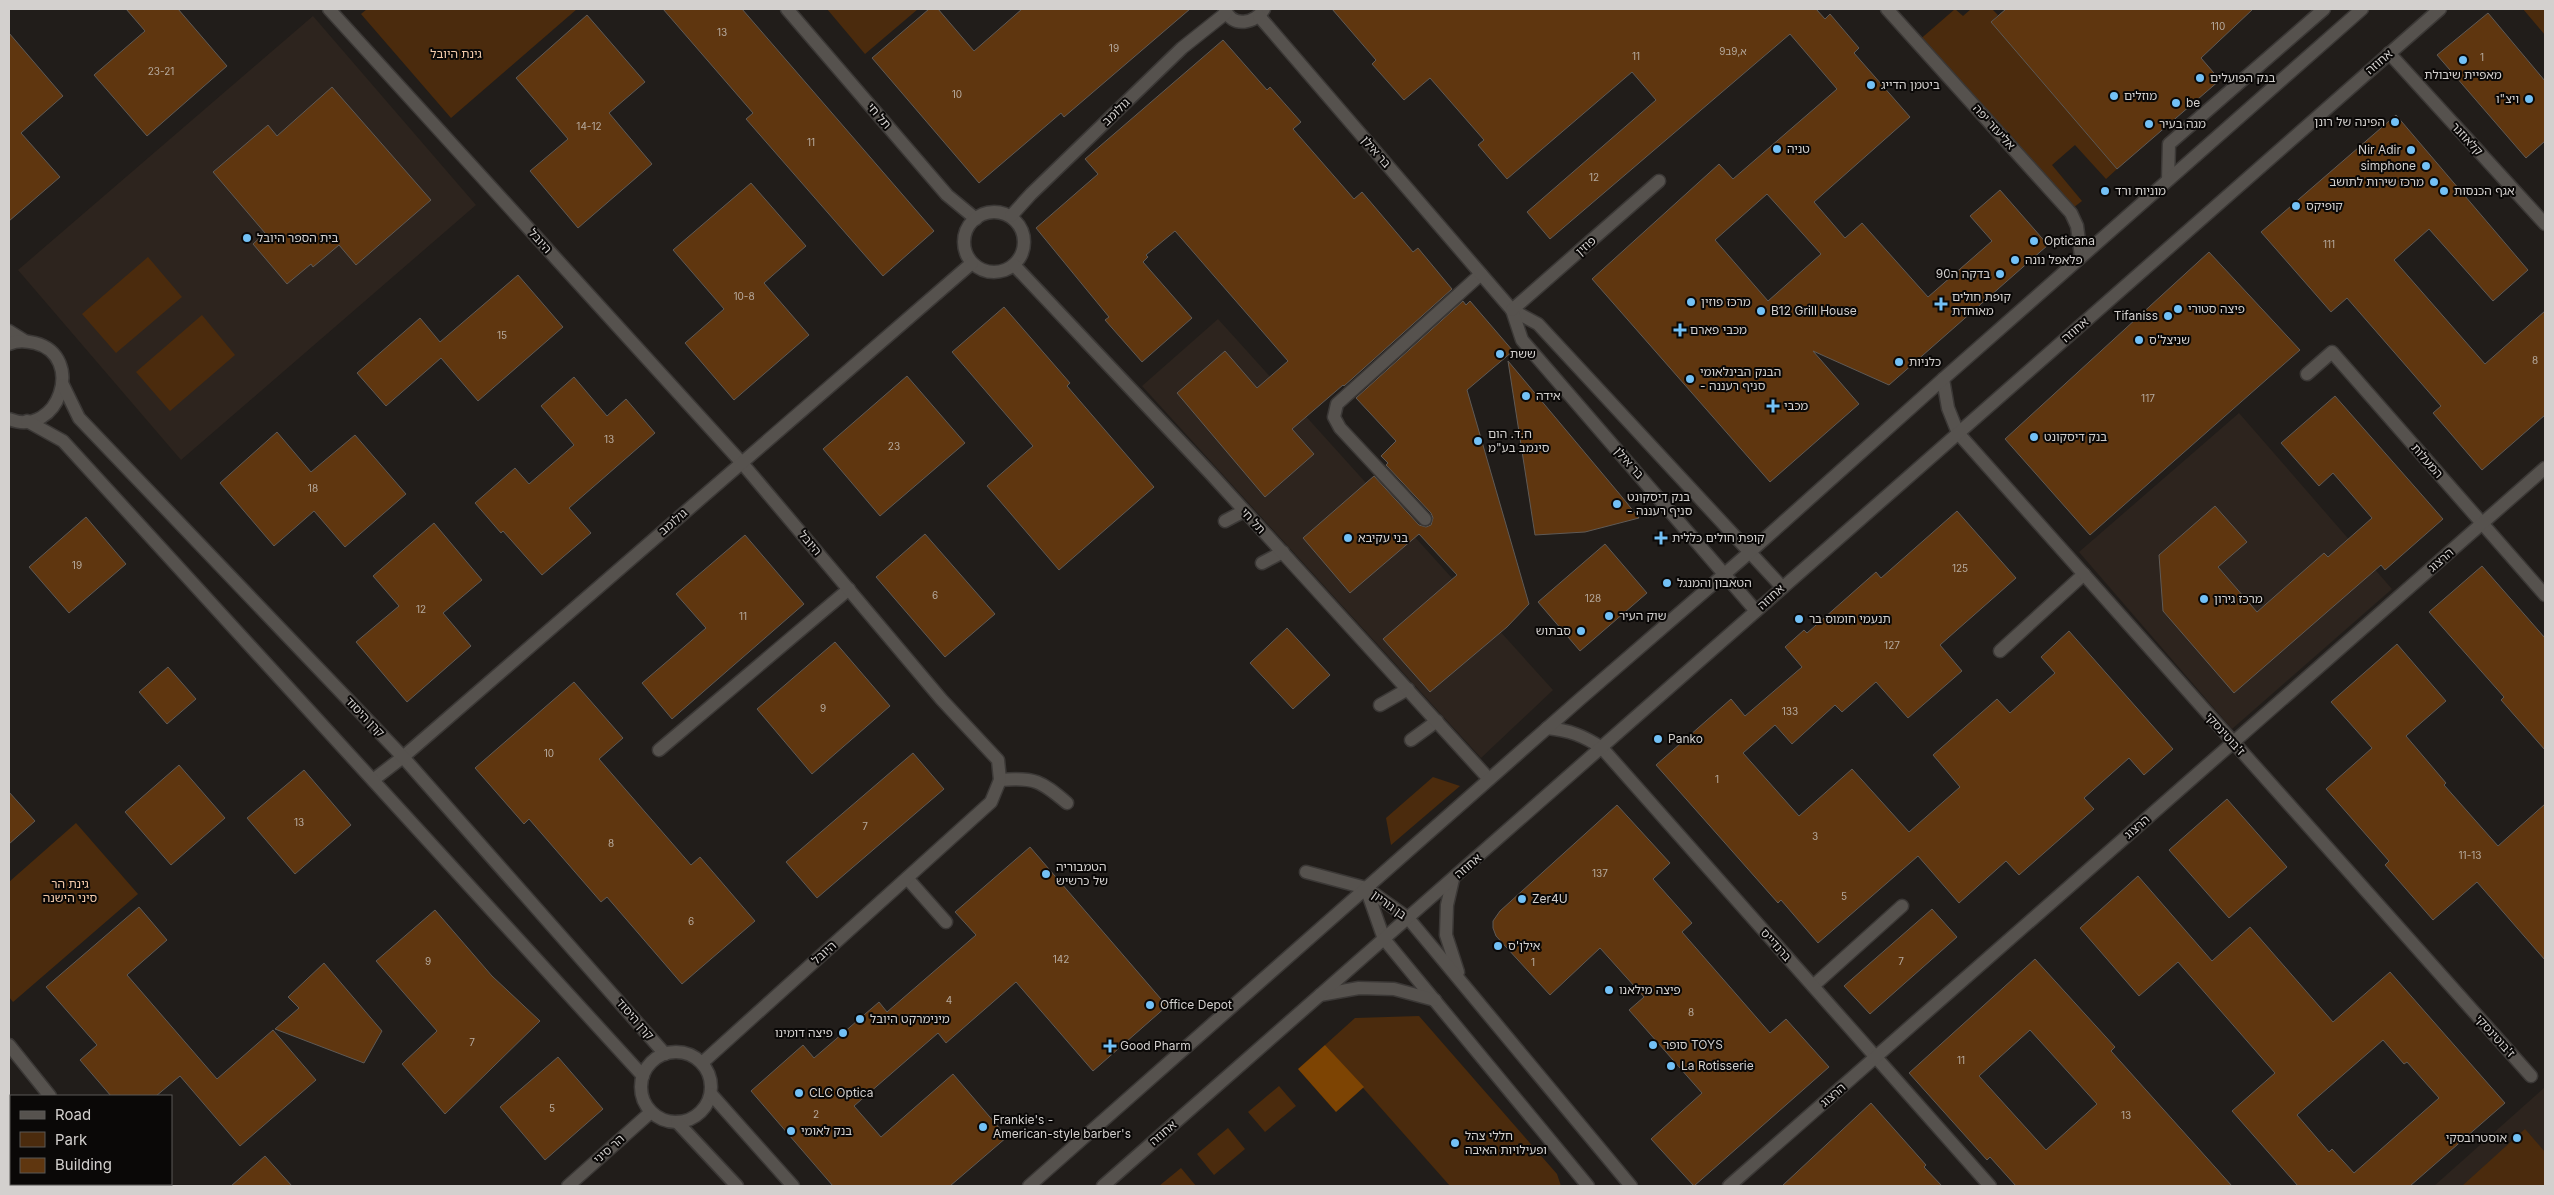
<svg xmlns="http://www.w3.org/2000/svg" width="2554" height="1195" font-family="Inter,'Noto Sans Hebrew',sans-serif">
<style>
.built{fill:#2d241e}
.green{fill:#4b2b0d}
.water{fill:#7d4403}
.building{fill:#5f360f;stroke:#5f5a56;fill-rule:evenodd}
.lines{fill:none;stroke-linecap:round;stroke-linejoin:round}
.lane-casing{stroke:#3b3836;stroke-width:15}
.street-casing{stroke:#3b3836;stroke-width:15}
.secondary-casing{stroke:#3b3836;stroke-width:15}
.lane{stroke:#56524e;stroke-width:12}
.street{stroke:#56524e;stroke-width:12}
.secondary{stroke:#56524e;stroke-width:12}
.poi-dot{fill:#73c1f6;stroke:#0a0807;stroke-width:2}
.labels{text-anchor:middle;stroke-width:4;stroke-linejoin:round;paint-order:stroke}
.number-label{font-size:10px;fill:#b6aa9e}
.park-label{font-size:12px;fill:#f4cbab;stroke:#0a0807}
.street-label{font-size:12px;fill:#d3d0ce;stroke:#0a0807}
.poi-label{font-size:12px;fill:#d3d0ce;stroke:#0a0807;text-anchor:start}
</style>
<rect width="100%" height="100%" fill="#211d1a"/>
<!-- built -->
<g class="built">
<polygon points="313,16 476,205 181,460 18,270"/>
<polygon points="1218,319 1553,690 1481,758 1142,386"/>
<polygon points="2239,413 2392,589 2232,729 2079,552"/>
<polygon points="2545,1087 2545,1186 2434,1186"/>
</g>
<!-- green -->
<g class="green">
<polygon points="367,9 577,9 451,118 361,14"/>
<polygon points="827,9 918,9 865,54"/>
<polygon points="1955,9 1963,16 1971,9 1992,9 1998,15 1991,22 2117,169 2106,179 2075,145 2052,165 2082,201 2069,211 1917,42"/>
<polygon points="2523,9 2545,9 2545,35"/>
<polygon points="148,257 182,297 116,353 82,314"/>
<polygon points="202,315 235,355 170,411 136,372"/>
<polygon points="1433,777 1460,786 1391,845 1386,818"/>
<polygon points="76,823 138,894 13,1002 9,997 9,882"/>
<polygon points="1419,1016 1557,1174 1561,1186 1450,1186 1325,1045 1355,1018"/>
<polygon points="1279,1086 1296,1106 1265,1132 1248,1112"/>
<polygon points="1228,1128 1245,1149 1214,1175 1197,1154"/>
<polygon points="2525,1129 2545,1152 2545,1186 2462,1186"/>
<polygon points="1181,1168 1196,1186 1159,1186"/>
</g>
<!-- water -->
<polygon class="water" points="1325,1045 1364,1087 1336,1112 1298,1069"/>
<!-- building -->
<g class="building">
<polygon points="126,9 178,9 227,66 147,136 94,75 145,31"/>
<polygon points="663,9 742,9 934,231 883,276 746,119 753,113"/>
<polygon points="929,9 938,9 974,51 1022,9 1190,9 1064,117 1061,113 979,183 872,58"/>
<path d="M1332,9H1816L1825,19L1830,14L1859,48L1854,53L1910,117L1814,202L1845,238L1862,223L1928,297L1992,241L1970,216L2000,190L2048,245L1889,385L1813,351L1859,404L1770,482L1592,279L1719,164L1733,179L1837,89L1790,34L1550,239L1527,212L1656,100L1632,72L1507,179L1478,145L1484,140L1430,78L1404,100L1372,64L1376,60ZM1767,194L1821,254L1768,301L1715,240Z"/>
<polygon points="2006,9 2253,9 2201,58 2220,80 2117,169 1991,22"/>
<polygon points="2488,13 2545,81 2545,141 2526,158 2437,55"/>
<polygon points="587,15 645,82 609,113 652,164 578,228 530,171 568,139 516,78"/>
<polygon points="9,33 63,96 21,133 60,177 9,221"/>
<polygon points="1223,40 1267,90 1270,87 1301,122 1293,129 1354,199 1362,192 1413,252 1418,248 1452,289 1344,386 1343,385 1292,429 1314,454 1265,497 1177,393 1225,351 1257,388 1288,361 1175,231 1146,255 1148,257 1143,262 1192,318 1142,362 1105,320 1109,317 1036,228 1098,174 1085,159"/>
<polygon points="332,87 431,200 356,265 339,245 313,267 311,264 287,284 253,244 265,233 213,172 268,125 277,136"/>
<polygon points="2396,115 2528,270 2493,301 2429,229 2394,260 2485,364 2545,311 2545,415 2482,470 2433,413 2441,406 2347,298 2331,312 2261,232"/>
<polygon points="751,183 806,246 764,283 809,335 734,400 685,343 724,309 673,250"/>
<polygon points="2209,252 2300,350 2090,535 2005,439"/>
<polygon points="518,275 563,327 478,401 441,358 386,406 357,373 420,318 440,342"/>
<polygon points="1463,301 1466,305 1470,301 1513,351 1467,390 1529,604 1507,627 1430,692 1383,639 1457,575 1419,534 1350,593 1303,538 1374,476 1419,525 1426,527 1431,525 1433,518 1431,513 1386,465 1388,463 1381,456 1396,441 1356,398"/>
<polygon points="1004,307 1070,383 1067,386 1154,487 1059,570 987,486 1033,446 952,352"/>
<polygon points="1508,361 1622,497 1639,518 1585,532 1535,535"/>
<polygon points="907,376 965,443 880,516 823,449"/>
<polygon points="574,377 607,416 626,399 655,433 569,508 591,533 542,575 503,531 501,533 475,503 515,468 529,484 574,445 541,406"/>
<polygon points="2335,396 2443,519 2385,570 2381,565 2234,693 2163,611 2159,555 2215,506 2247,542 2218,567 2257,612 2324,553 2328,557 2372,518 2333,473 2319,486 2281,443"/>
<polygon points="277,432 311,472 355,435 406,494 345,547 314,511 274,546 220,483"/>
<polygon points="1957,511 2016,578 1940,645 1962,671 1908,718 1876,682 1842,712 1835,705 1792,744 1775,725 1743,753 1799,816 1852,769 1909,832 1960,787 1933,755 1997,699 2010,713 2055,673 2041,657 2069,631 2173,749 2144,775 2129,758 2084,798 2094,809 2019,875 2006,861 1959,903 1918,856 1818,943 1781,900 1778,903 1656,765 1731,699 1745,716 1802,667 1785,647 1804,630 1807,633 1876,572 1881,578"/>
<polygon points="86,517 126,564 69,613 29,567"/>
<polygon points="434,523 482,580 443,613 471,646 407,702 356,642 399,606 373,576"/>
<polygon points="925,534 995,614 945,657 876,577"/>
<polygon points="745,535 804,604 672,719 642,683 706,628 676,594"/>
<polygon points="1605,544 1647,593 1580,651 1538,602"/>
<polygon points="2482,566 2545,638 2545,750 2501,700 2504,697 2429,612"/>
<polygon points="1287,628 1330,675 1293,709 1250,663"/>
<polygon points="835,642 890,706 812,774 757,709"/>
<polygon points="2397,644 2446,701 2406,736 2446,783 2444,785 2498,846 2545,804 2545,960 2477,882 2433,920 2385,865 2389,861 2326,789 2372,748 2331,702"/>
<polygon points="168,667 196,699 167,724 139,692"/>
<polygon points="574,682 623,738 599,759 691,865 700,857 755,921 682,984 607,897 601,902 529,819 524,824 475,768"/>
<polygon points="913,753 944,789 817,898 786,862"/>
<polygon points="179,765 225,818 171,865 125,812"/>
<polygon points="304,770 351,825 295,874 247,818"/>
<polygon points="9,792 35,821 9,844"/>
<polygon points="2227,799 2287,867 2229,918 2169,850"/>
<polygon points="1617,805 1670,863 1653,879 1692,923 1682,932 1770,1033 1786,1019 1829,1067 1694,1186 1651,1139 1702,1093 1629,1010 1644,997 1600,948 1550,995 1496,936 1493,928 1493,921 1500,911"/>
<polygon points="1030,847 1167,1006 1093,1071 1016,982 946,1043 938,1033 854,1106 881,1137 953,1074 1007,1137 950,1186 833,1186 751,1091 803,1045 814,1058 879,1002 887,1012 976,935 955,912"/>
<path d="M2138,876L2212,961L2250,927L2333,1022L2390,972L2505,1103L2410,1186H2298L2232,1111L2275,1073L2178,962L2139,996L2080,928ZM2383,1040L2404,1064L2407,1062L2439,1098L2354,1173L2332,1149L2329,1152L2297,1115Z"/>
<polygon points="139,907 167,940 127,975 217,1079 273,1030 316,1080 240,1146 180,1076 156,1096 111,1096 80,1060 97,1045 46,987"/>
<polygon points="1932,909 1957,937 1870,1014 1844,986"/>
<polygon points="435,910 492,976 540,1021 445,1114 402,1064 437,1031 376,961"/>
<path d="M2035,959L2115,1047L2111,1051L2232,1186H2016L1990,1157L1987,1160L1909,1073ZM2030,1030L2097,1104L2046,1150L1979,1076Z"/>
<polygon points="324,963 382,1031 364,1063 275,1029 299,1008 288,997"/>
<polygon points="558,1057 603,1109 545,1160 500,1107"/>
<polygon points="1871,1103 1926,1165 1924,1167 1942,1186 1782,1186"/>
<polygon points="265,1156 292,1186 231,1186"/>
</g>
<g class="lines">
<defs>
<g id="lane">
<polyline points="2168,180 2169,144 2324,9"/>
<polyline points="1425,519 1340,428 1334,417 1337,404 1481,274"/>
<polyline points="1225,521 1244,511"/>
<polyline points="1262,563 1283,552"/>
<polyline points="2000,651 2084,574"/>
<polyline points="1380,705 1408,689"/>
<polyline points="1411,740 1437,721"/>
<polyline points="659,750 849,589"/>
<path d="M1000,780C1035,777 1041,781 1067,803"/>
<polyline points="1306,872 1366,888"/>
<polyline points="907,878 946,922"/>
<polyline points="1813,986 1902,906"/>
</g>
<g id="street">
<polyline points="329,9 742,463 942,700 998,760 1000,780 991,802 702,1063"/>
<polyline points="787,9 947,195 976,219"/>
<path d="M1225,9C1232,29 1256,23 1264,9"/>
<polyline points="1887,9 2071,213 2077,226 2081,256"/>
<polyline points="1259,16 1512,310 1538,324 1782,587"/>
<circle cx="994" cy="242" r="30"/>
<polyline points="1011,216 1031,194 1182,48 1226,13"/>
<polyline points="1014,265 1211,474 1489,779"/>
<polyline points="1512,310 1522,340 1756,611"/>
<polyline points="1512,310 1659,181"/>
<polyline points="2307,374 2332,352 2545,595"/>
<polyline points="1943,379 1948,408 1958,433 2531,1076"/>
<path d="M1547,728C1569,730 1584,736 1602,748L1990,1186"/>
<polyline points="373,780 403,757 972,263"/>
<polyline points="9,1045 50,1096"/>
<polyline points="120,1184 122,1186"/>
<polyline points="568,1186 651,1112"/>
<polyline points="1729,1186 2545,468"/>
</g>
<g id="secondary">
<polyline points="2389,53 2545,224"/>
<polyline points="9,331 25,341"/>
<path d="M9,344C17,340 27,341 35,343C86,356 59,439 9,419"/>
<polyline points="63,385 79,418 403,757 665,1054"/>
<polyline points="27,421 63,441 643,1076"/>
<polyline points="1453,879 1447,905 1446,935 1458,972"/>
<polyline points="1366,888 1408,918 1631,1186"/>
<polyline points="1366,888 1384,939 1588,1186"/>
<polyline points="1320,995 1359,988 1394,989 1435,1000"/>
<circle cx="676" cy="1087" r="35"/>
<polyline points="711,1094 793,1186"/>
<polyline points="677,1122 737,1186"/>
<polyline points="1029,1186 1579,700 1750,552 1943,379 2362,9"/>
<polyline points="1103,1186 2440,9"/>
</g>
</defs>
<!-- lane casing -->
<use href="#lane" class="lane-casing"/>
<!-- street casing -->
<use href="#street" class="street-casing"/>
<!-- secondary casing -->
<use href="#secondary" class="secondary-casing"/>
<!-- lane -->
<use href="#lane" class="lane"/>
<!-- street -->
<use href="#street" class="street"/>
<!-- secondary -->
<use href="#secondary" class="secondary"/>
</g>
<!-- markers -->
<g class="poi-dot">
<circle cx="2463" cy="60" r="5"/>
<circle cx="2200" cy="78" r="5"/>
<circle cx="1871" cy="85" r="5"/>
<circle cx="2114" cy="96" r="5"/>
<circle cx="2529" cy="99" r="5"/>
<circle cx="2176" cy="103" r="5"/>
<circle cx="2395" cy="122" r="5"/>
<circle cx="2149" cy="124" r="5"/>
<circle cx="1777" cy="149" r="5"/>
<circle cx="2411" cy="150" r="5"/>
<circle cx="2426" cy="166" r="5"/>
<circle cx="2434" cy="182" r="5"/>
<circle cx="2105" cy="191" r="5"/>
<circle cx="2444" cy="191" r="5"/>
<circle cx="2296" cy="206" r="5"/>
<circle cx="247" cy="238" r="5"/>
<circle cx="2034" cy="241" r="5"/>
<circle cx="2015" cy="260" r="5"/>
<circle cx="2000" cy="274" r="5"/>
<circle cx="1691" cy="302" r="5"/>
<path d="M1938.5 296.5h5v5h5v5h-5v5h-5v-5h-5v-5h5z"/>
<circle cx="2178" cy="309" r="5"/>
<circle cx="1761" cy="311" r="5"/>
<circle cx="2168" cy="316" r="5"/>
<path d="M1677.5 322.5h5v5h5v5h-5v5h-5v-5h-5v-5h5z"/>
<circle cx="2139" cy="340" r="5"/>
<circle cx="1500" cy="354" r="5"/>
<circle cx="1899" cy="362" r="5"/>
<circle cx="1690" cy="379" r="5"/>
<circle cx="1526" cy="396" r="5"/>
<path d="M1770.5 398.5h5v5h5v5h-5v5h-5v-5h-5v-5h5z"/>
<circle cx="2034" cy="437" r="5"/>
<circle cx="1478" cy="441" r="5"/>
<circle cx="1617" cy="504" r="5"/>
<circle cx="1348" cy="538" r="5"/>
<path d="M1658.5 530.5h5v5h5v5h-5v5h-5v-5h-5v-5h5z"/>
<circle cx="1667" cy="583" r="5"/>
<circle cx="2204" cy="599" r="5"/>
<circle cx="1609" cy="616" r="5"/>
<circle cx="1799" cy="619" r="5"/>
<circle cx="1581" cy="631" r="5"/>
<circle cx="1658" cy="739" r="5"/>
<circle cx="1046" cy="874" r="5"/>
<circle cx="1522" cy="899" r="5"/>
<circle cx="1498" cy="946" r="5"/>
<circle cx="1609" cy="990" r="5"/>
<circle cx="1150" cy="1005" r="5"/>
<circle cx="860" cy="1019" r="5"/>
<circle cx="843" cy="1033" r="5"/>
<circle cx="1653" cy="1045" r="5"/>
<path d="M1107.5 1038.5h5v5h5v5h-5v5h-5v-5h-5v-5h5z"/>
<circle cx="1671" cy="1066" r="5"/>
<circle cx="799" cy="1093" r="5"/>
<circle cx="983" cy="1127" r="5"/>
<circle cx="791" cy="1131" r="5"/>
<circle cx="2517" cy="1138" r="5"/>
<circle cx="1455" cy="1143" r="5"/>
</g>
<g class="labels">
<!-- number labels -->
<g class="number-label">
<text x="2218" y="30">110</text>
<text x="722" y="36">13</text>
<text x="1114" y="52">19</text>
<text x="1733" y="55">9א,9ב</text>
<text x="1636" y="60">11</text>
<text x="2482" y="61">1</text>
<text x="161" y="75">23-21</text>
<text x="957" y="98">10</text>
<text x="589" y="130">14-12</text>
<text x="811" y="146">11</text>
<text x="1594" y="181">12</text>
<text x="2329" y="248">111</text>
<text x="744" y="300">10-8</text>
<text x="502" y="339">15</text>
<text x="2535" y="364">8</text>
<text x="2148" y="402">117</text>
<text x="609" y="443">13</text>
<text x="894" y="450">23</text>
<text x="313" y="492">18</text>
<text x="77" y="569">19</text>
<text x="1960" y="572">125</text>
<text x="935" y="599">6</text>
<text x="1593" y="602">128</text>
<text x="421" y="613">12</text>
<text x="743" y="620">11</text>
<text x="1892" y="649">127</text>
<text x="823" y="712">9</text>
<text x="1790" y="715">133</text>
<text x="549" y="757">10</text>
<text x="1717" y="783">1</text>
<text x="299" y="826">13</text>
<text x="865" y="830">7</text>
<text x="1815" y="840">3</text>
<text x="611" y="847">8</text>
<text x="2470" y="859">11-13</text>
<text x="1600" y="877">137</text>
<text x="1844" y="900">5</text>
<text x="691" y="925">6</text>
<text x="1061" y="963">142</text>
<text x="428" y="965">9</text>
<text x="1901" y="965">7</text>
<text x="1533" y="966">1</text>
<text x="949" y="1004">4</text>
<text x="1691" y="1016">8</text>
<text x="472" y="1046">7</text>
<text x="1961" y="1064">11</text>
<text x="552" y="1112">5</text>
<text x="816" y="1118">2</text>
<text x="2126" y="1119">13</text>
</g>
<!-- park labels -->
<g class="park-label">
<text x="456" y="58">גינת היובל</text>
<text x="70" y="888">גינת הר<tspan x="70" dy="14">סיני הישנה</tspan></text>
</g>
<!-- street labels -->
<g class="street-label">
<text transform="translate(2379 62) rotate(-41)" y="4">אחוזה</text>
<text transform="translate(1116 112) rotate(-44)" y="4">גולומב</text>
<text transform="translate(879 116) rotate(49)" y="4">תל חי</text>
<text transform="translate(1994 127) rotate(48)" y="4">אליעזר יפה</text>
<text transform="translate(2467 139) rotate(47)" y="4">קלאוזנר</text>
<text transform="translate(1376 152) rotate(49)" y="4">בר אילן</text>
<text transform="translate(540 241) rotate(48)" y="4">היובל</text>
<text transform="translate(1586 246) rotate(-41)" y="4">פוזין</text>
<text transform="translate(2075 330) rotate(-41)" y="4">אחוזה</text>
<text transform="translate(2427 461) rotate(49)" y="4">המעלות</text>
<text transform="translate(1629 463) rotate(49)" y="4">בר אילן</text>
<text transform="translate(1253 521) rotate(47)" y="4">תל חי</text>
<text transform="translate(673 522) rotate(-41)" y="4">גולומב</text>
<text transform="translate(810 543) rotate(50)" y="4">היובל</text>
<text transform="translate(2441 560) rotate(-41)" y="4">הרצוג</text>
<text transform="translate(1771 597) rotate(-42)" y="4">אחוזה</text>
<text transform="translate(365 717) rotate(46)" y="4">קרן היסוד</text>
<text transform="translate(2225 734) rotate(48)" y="4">ז'בוטינסקי</text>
<text transform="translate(2137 827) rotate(-41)" y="4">הרצוג</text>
<text transform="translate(1468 866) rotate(-41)" y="4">אחוזה</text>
<text transform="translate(1389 905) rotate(36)" y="4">בן גוריון</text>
<text transform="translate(1776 945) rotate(48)" y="4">ברנדייס</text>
<text transform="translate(824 953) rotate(-42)" y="4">היובל</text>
<text transform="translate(635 1019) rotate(49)" y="4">קרן היסוד</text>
<text transform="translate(2495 1036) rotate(48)" y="4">ז'בוטינסקי</text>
<text transform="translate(1833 1095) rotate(-41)" y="4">הרצוג</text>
<text transform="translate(1163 1133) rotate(-41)" y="4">אחוזה</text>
<text transform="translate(609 1149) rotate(-42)" y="4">הר סיני</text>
</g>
<!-- poi labels -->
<g class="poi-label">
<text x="2463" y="79" text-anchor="middle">מאפיית שיבולת</text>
<text x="2210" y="82">בנק הפועלים</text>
<text x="1881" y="89">ביטמן הדייג</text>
<text x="2124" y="100">מוזלים</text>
<text x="2519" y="103" text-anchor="end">ויצ"ו</text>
<text x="2186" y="107">be</text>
<text x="2385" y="126" text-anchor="end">הפינה של רונן</text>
<text x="2159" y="128">מגה בעיר</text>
<text x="1787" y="153">טניה</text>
<text x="2401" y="154" text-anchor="end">Nir Adir</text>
<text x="2416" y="170" text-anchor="end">simphone</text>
<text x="2424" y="186" text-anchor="end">מרכז שירות לתושב</text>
<text x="2115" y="195">מוניות ורד</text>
<text x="2454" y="195">אגף הכנסות</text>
<text x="2306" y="210">קופיקס</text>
<text x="257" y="242">בית הספר היובל</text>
<text x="2044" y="245">Opticana</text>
<text x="2025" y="264">פלאפל נונה</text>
<text x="1990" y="278" text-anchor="end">בדקה ה90</text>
<text x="1952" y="301">קופת חולים<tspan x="1952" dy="14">מאוחדת</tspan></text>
<text x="1701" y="306">מרכז פוזין</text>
<text x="2188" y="313">פיצה סטורי</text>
<text x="1771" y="315">B12 Grill House</text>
<text x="2158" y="320" text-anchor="end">Tifaniss</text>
<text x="1690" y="334">מכבי פארם</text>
<text x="2149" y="344">שניצל'ס</text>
<text x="1510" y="358">ששת</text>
<text x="1909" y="366">כלניות</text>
<text x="1700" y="376">הבנק הבינלאומי<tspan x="1700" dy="14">- סניף רעננה</tspan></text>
<text x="1536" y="400">אידה</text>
<text x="1784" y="410">מכבי</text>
<text x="1488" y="438">ח.ד. הום<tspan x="1488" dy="14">סינמב בע"מ</tspan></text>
<text x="2044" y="441">בנק דיסקונט</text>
<text x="1627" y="501">בנק דיסקונט<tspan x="1627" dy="14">- סניף רעננה</tspan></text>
<text x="1358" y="542">בני עקיבא</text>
<text x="1672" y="542">קופת חולים כללית</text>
<text x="1677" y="587">הטאבון והמנגל</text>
<text x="2214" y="603">מרכז גירון</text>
<text x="1619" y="620">שוק העיר</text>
<text x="1809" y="623">תנעמי חומוס בר</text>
<text x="1571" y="635" text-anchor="end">סבתוש</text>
<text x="1668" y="743">Panko</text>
<text x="1056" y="871">הטמבוריה<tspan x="1056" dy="14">של כרשיש</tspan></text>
<text x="1532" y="903">Zer4U</text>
<text x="1508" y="950">אילן'ס</text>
<text x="1619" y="994">פיצה מילאנו</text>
<text x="1160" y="1009">Office Depot</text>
<text x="870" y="1023">מינימרקט היובל</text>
<text x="833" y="1037" text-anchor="end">פיצה דומינו</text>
<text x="1663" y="1049">סופר TOYS</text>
<text x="1120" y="1050">Good Pharm</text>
<text x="1681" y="1070">La Rotisserie</text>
<text x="809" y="1097">CLC Optica</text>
<text x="993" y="1124">Frankie's -<tspan x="993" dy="14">American-style barber's</tspan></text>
<text x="801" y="1135">בנק לאומי</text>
<text x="1465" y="1140">חללי צהל<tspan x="1465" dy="14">ופעילויות האיבה</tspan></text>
<text x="2507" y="1142" text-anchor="end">אוסטרובסקי</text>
</g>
</g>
<!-- border -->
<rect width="2554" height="1195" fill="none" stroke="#d3d0ce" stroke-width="20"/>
<!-- legend -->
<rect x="10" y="1095" width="162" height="90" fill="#0a0807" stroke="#5a5857"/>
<rect x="20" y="1111" width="25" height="8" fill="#56524e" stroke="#5a5857"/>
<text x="55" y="1120" font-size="15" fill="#d3d0ce">Road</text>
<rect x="20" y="1132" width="25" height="15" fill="#4b2b0d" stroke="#5a5857"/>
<text x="55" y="1145" font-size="15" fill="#d3d0ce">Park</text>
<rect x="20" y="1158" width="25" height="15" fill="#5f360f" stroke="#5a5857"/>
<text x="55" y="1170" font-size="15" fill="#d3d0ce">Building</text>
</svg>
